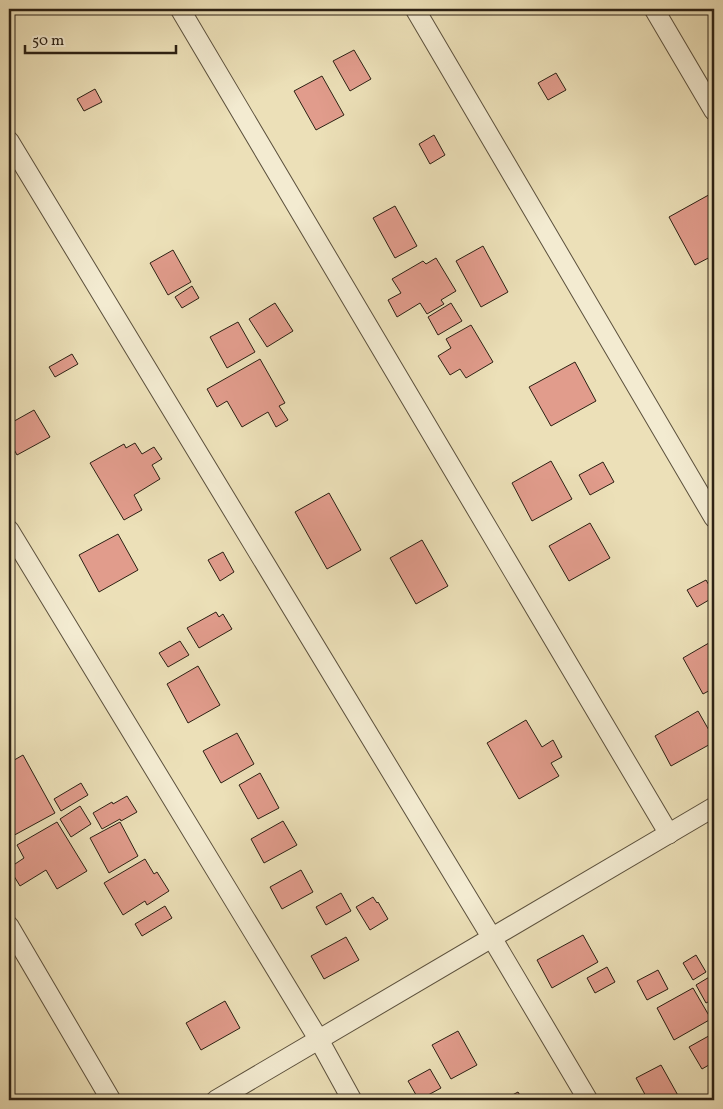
<svg xmlns="http://www.w3.org/2000/svg" width="723" height="1109" font-family="Vollkorn,serif">
<style>
.building{fill:#e19c8c;stroke:#2c2114}
.lines{fill:none;stroke-linecap:round;stroke-linejoin:round}
.street-casing{stroke:#5c513d;stroke-width:21}
.street{stroke:#f3ebd1;stroke-width:19}
</style>
<rect width="100%" height="100%" fill="#ece0b8"/>
<filter id="stains"><feTurbulence type="fractalNoise" baseFrequency=".004" numOctaves="4"/><feColorMatrix values="0 0 0 0 .2 0 0 0 0 .09 0 0 0 0 .02 0 0 0 .5 -.17"/></filter>
<radialGradient id="worn" r=".72"><stop offset=".6" stop-color="#630" stop-opacity="0"/><stop offset="1" stop-color="#630" stop-opacity=".3"/></radialGradient>
<!-- building -->
<g class="building">
<polygon points="354,50 371,79 350,91 333,61"/>
<polygon points="556,73 566,90 548,100 538,83"/>
<polygon points="322,76 344,115 316,130 294,91"/>
<polygon points="95,89 102,102 84,111 77,99"/>
<polygon points="434,135 445,155 430,164 419,144"/>
<polygon points="714,192 714,255 695,265 669,217"/>
<polygon points="395,206 417,246 395,258 373,218"/>
<polygon points="483,246 508,292 481,307 456,261"/>
<polygon points="173,250 191,282 168,295 150,263"/>
<polygon points="436,258 456,291 441,300 444,304 427,314 420,303 397,317 388,300 401,293 392,279 423,261 426,264"/>
<polygon points="192,286 199,298 182,308 175,297"/>
<polygon points="275,303 293,331 267,347 249,319"/>
<polygon points="451,303 462,321 438,335 428,317"/>
<polygon points="238,322 255,352 227,368 210,337"/>
<polygon points="471,325 493,362 466,378 460,369 450,375 438,356 451,348 446,339"/>
<polygon points="72,354 78,364 55,377 49,367"/>
<polygon points="260,359 285,403 279,406 288,420 276,427 268,412 242,427 227,401 217,407 207,389"/>
<polygon points="575,362 596,401 551,426 529,387"/>
<polygon points="34,410 50,437 17,455 9,440 9,424"/>
<polygon points="135,443 142,454 154,447 162,459 152,465 160,479 134,495 142,510 124,520 90,463 124,444 126,448"/>
<polygon points="551,461 572,499 532,521 512,483"/>
<polygon points="603,462 614,482 590,495 579,475"/>
<polygon points="329,493 361,550 327,569 295,512"/>
<polygon points="590,523 610,558 569,581 549,546"/>
<polygon points="118,534 138,570 99,592 79,555"/>
<polygon points="422,540 448,586 416,604 390,558"/>
<polygon points="223,552 234,572 220,581 208,560"/>
<polygon points="706,580 714,594 714,597 697,607 687,590"/>
<polygon points="216,612 219,617 223,614 232,629 199,648 187,628"/>
<polygon points="714,640 714,688 703,694 683,658"/>
<polygon points="180,641 189,655 168,667 159,653"/>
<polygon points="198,666 220,705 188,723 167,684"/>
<polygon points="698,711 714,739 714,742 671,766 655,736"/>
<polygon points="526,720 542,747 553,740 562,757 551,763 559,776 519,799 487,743"/>
<polygon points="237,733 254,764 221,783 203,751"/>
<polygon points="23,755 55,813 9,838 9,763"/>
<polygon points="260,773 279,808 258,819 239,785"/>
<polygon points="81,783 88,795 61,811 54,799"/>
<polygon points="127,796 137,812 121,821 120,819 102,829 93,813 112,802 113,804"/>
<polygon points="80,806 91,824 71,837 60,819"/>
<polygon points="283,821 297,845 264,863 251,839"/>
<polygon points="57,822 87,871 57,889 46,870 20,886 9,868 24,858 17,845"/>
<polygon points="120,822 138,856 109,873 90,838"/>
<polygon points="145,859 154,874 157,872 169,891 147,905 145,901 123,915 104,883"/>
<polygon points="301,870 313,892 282,909 270,887"/>
<polygon points="341,893 351,911 326,925 316,907"/>
<polygon points="373,897 377,903 378,902 388,919 370,930 356,907"/>
<polygon points="165,906 172,918 142,936 135,924"/>
<polygon points="583,935 598,962 552,988 537,960"/>
<polygon points="346,937 359,960 324,979 311,956"/>
<polygon points="696,955 706,972 693,980 683,963"/>
<polygon points="607,967 615,982 595,993 587,978"/>
<polygon points="658,970 668,989 647,1000 637,981"/>
<polygon points="711,976 714,983 714,999 706,1003 696,985"/>
<polygon points="693,988 711,1019 674,1040 657,1008"/>
<polygon points="225,1001 240,1028 201,1050 186,1023"/>
<polygon points="458,1031 477,1065 451,1079 432,1045"/>
<polygon points="714,1033 714,1062 702,1069 689,1047"/>
<polygon points="661,1065 680,1099 677,1100 648,1100 636,1078"/>
<polygon points="430,1069 441,1088 419,1100 408,1081"/>
<polygon points="518,1092 523,1100 503,1100"/>
</g>
<g class="lines">
<defs>
<g id="street">
<polyline points="180,9 669,834"/>
<polyline points="415,9 714,518"/>
<polyline points="654,9 714,111"/>
<polyline points="9,141 492,938 588,1100"/>
<polyline points="9,530 319,1040 352,1100"/>
<polyline points="9,926 111,1100"/>
<polyline points="216,1100 714,807"/>
</g>
</defs>
<!-- street casing -->
<use href="#street" class="street-casing"/>
<!-- street -->
<use href="#street" class="street"/>
</g>
<!-- margin -->
<rect width="723" height="1109" fill="none" stroke="#ece0b8" stroke-width="30"/>
<rect x="10" y="10" width="703" height="1089" fill="none" stroke="#2c2114" stroke-width="2.5"/>
<rect x="15" y="15" width="693" height="1079" fill="none" stroke="#2c2114"/>
<!-- scale -->
<path d="M25 45v8h151v-8" fill="none" stroke="#2c2114" stroke-width="2.5"/>
<text x="32" y="45" font-size="15" fill="#2c2114" stroke="#f3ebd1" stroke-width="4" paint-order="stroke">50 m</text>
<rect width="100%" height="100%" filter="url(#stains)"/>
<rect width="100%" height="100%" fill="url(#worn)"/>
</svg>
